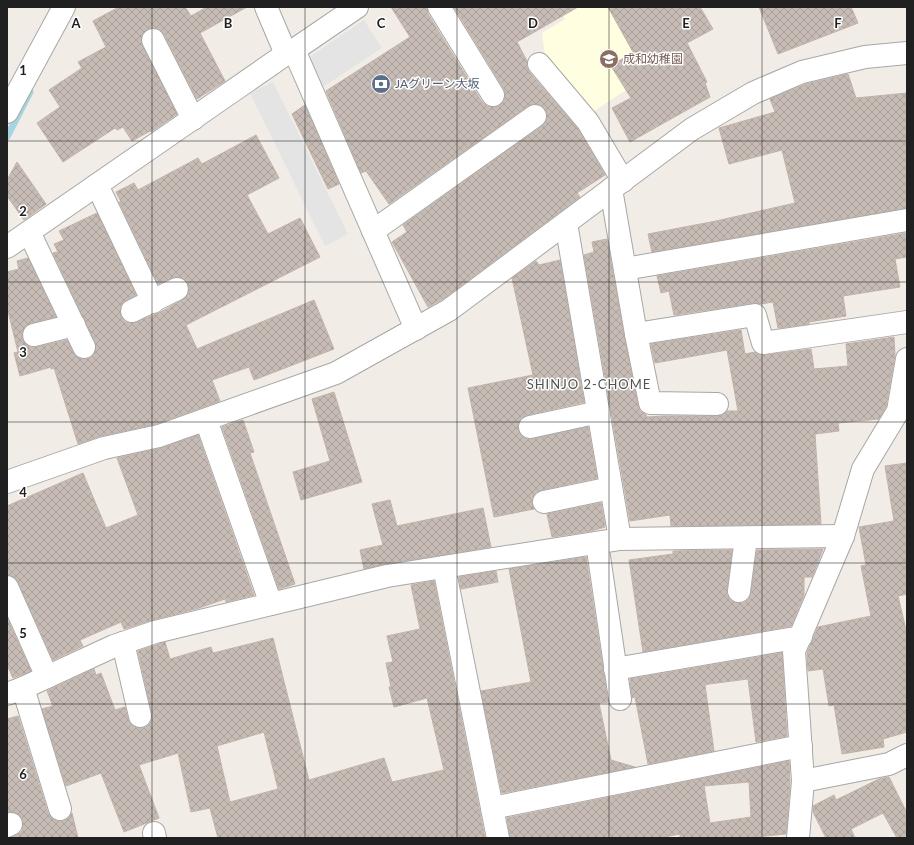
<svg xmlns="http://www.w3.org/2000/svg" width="914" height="845" font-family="Lato,'Noto Sans JP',sans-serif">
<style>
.education{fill:#fffee0}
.parking{fill:#e4e4e4}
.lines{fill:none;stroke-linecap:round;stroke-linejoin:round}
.stream{stroke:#a4d5e0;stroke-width:7}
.building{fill:url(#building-cross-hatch);stroke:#c3b2a7;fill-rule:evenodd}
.minor-casing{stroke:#a7a7a7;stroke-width:24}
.minor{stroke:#fff;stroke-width:22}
.grid{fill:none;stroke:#202020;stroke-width:1;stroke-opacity:0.55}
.labels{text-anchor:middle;stroke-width:3;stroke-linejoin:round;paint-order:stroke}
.education-label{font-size:12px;fill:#785e54;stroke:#fff;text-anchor:start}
.service-label{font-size:12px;fill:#4e5e75;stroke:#fff;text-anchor:start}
.neighbourhood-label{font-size:13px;letter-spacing:1px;fill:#535353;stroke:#fff}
.grid-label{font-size:13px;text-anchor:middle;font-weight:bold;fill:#202020;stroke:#fff;stroke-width:3;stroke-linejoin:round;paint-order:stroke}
</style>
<defs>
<pattern id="building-cross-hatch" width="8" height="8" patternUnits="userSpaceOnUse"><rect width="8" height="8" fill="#c6bcb5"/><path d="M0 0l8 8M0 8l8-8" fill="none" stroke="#aaa19b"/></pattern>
</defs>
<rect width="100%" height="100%" fill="#f1ede6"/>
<!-- education -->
<polygon class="education" points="558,7 656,7 680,54 590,114 546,63 542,33 565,19"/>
<!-- parking -->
<g class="parking">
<polygon points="364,20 382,48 323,87 308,58"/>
<polygon points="273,82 348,234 325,246 250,93"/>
</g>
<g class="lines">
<!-- stream -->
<polyline class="stream" points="7,137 30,92"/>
</g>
<!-- building -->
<g class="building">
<polygon points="119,7 185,7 191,16 207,7 247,7 200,33 225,81 197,99 164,34 159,29 154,28 147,29 142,34 141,39 142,45 177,114 151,132 150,131 132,141 123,127 117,130 115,128 63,162 37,123 60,107 49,90 82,68 78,62 106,47 93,21"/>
<polygon points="391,7 427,7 428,14 482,102 487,106 493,107 499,106 504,101 505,95 504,89 454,7 578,7 517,42 527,61 527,67 529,72 578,129 605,175 577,193 580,197 446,297 428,307 392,242 407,232 403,225 542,126 546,121 547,114 545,108 540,105 533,104 528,106 389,204 366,171 361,173 326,91 410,37"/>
<polygon points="608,7 700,7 713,29 687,43 707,82 705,83 710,97 630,142 612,108 631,98 611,66 633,52"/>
<polygon points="759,7 851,7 858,23 778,54"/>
<polygon points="848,74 856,98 907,93 907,208 652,252 648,234 716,221 795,203 782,150 729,164 719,128 775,112 770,99 806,84"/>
<polygon points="305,105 339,184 328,189 292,114"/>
<polygon points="256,135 279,178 247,195 268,234 300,218 320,257 186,325 197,349 314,300 334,349 254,380 249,367 212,380 220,401 156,424 101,436 78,444 54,368 51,369 51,367 20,376 14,353 18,352 7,307 7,272 19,269 17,261 28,258 56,317 31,323 26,326 22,332 22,338 25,343 30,347 37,347 67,340 73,352 77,357 83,359 90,358 94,354 96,348 95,342 53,253 58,252 54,244 64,240 59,231 97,213 136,295 122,304 120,311 121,317 125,322 132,323 159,313 182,300 187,296 189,290 188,284 184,279 177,277 172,278 158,284 119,202 121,202 116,192 134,183 138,190 198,158 202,164"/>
<polygon points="17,162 46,204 24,220 7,196 7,180"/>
<polygon points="907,233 907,257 895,259 900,287 843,296 846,316 809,322 809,324 778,328 773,302 761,304 753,303 674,315 669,291 661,293 657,276"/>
<polygon points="607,239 624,336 638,405 640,411 646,415 647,417 664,416 717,416 723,415 727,411 738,411 727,350 655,363 651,344 741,330 745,354 755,352 759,355 765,355 811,349 814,369 848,366 846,344 894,337 895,355 886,407 879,419 838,423 839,431 815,434 821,524 671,526 670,515 630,521 584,255 594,252 592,242"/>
<polygon points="560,260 584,402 527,415 521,418 518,424 518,429 521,436 527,439 532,439 588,427 597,478 541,490 536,492 532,498 532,504 534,509 494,517 468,388 533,375 512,278 536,261 539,265"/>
<polygon points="334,392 362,482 301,500 293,472 330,461 312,399"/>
<polygon points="243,420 254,452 250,453 295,584 279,589 222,427"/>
<polygon points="198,435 254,595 226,602 225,599 199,608 152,620 124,629 121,622 80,640 83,646 53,660 18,582 14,577 7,575 7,506 83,473 106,528 138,515 117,458 162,448"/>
<polygon points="907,463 907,594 898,596 907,634 907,732 883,739 884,747 842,754 834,705 829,706 823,669 808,671 807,653 818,627 871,616 861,566 866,565 859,527 894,521 885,466"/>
<polygon points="390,500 397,526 483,508 491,547 385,564 364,569 360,550 383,545 372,504"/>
<polygon points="601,503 605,527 591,531 552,537 547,514"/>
<polygon points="823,549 812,577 804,577 804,595 791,626 643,652 629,560 673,554 673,551 732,550 727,590 727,595 731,601 738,603 743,603 749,599 751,593 757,550"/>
<polygon points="586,557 608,702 599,703 611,760 635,767 502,793 481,691 531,682 509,569"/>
<polygon points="496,571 498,582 461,589 459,577"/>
<path d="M434,581L485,838H218L210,808L191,812L178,753L139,765L159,818L124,832L101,773L66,786L42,709L53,706L47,691L94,669L96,675L101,673L115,710L125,707L128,719L131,724L136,728H143L149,725L152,720V714L138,651L165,642L170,659L211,647L213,653L273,638L309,780L384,758L392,782L444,770L427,698L394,707L389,687H391L386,663L393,662L387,636L420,629L411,585ZM264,732L278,789L230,802L217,746Z"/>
<polygon points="7,618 31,671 13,678 7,665"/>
<polygon points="782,653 787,736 756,742 748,679 709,684 705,685 714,751 648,764 635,697 632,698 630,679"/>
<polygon points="18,716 48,813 52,818 58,821 64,821 69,818 72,813 78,838 9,838 17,835 22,831 23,825 22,819 18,814 12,812 7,812 7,719"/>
<path d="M789,761L790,785L786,834L746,838H680V834L659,838H510L507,818ZM749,782L751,817L710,823L704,786Z"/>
<polygon points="889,777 907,813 907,838 897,838 883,813 851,829 855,838 826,838 813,812 813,806 834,795 836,800 879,779"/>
</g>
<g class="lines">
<defs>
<g id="minor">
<polyline points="266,7 286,54"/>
<polyline points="439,7 493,95"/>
<polyline points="153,40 193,119"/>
<polyline points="294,50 416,329"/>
<polyline points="539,64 588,122 623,181"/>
<polyline points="7,112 64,7"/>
<polyline points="97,185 153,302"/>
<polyline points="611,189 636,334 650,403 717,404"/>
<polyline points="566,223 620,539"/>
<polyline points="373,231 535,116"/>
<polyline points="29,232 84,347"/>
<polyline points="7,247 286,54 294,50 357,7"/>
<polyline points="625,269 907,220"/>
<polyline points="132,311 177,289"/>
<polyline points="636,334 755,315 763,343 907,322"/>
<polyline points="34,335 74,325"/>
<polyline points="206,420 271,604"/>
<polyline points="530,427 599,412"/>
<polyline points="7,482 104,448 159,436 336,373 449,310 692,129 753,93 802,72 865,57 907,53"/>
<polyline points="544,502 611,488"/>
<polyline points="597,543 620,699"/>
<polyline points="444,567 498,838"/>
<polyline points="7,587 47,677"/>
<polyline points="739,591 746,538"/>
<polyline points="123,643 140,716"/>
<polyline points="615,669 801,637"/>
<polyline points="23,688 60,809"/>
<polyline points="7,694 23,688 114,646 155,632 387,576 620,539 843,536"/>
<polyline points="803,781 889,764 907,755"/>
<polyline points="492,808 801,746"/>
<polyline points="7,826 11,824"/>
<polyline points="154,833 155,838"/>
<polyline points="798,838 803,781 794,651 843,536 863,469 898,411 907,359"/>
</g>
</defs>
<!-- minor casing -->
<use href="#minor" class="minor-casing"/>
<!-- minor -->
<use href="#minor" class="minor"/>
</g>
<!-- grid -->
<path class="grid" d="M152,7V838M305,7V838M457,7V838M609,7V838M762,7V838M7,141H907M7,282H907M7,422H907M7,563H907M7,704H907"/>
<!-- icons -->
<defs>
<symbol id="school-disc" viewBox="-11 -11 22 22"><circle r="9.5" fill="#8d6e63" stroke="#fff"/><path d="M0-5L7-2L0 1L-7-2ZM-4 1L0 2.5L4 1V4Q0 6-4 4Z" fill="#fff"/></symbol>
<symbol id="bank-disc" viewBox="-11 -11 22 22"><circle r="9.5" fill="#5c6f8a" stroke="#fff"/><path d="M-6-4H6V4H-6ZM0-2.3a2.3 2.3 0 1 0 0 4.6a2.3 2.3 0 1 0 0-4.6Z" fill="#fff"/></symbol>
</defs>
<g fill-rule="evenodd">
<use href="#school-disc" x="598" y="48" width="22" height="22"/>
<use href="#bank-disc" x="370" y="73" width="22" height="22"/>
</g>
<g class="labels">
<!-- education labels -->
<g class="education-label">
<text x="623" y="63">成和幼稚園</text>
</g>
<!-- service labels -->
<g class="service-label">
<text x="395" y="88">JAグリーン大坂</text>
</g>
<!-- neighbourhood labels -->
<g class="neighbourhood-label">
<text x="589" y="389">SHINJO 2-CHOME</text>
</g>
</g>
<g class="grid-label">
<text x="76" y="28">A</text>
<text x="228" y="28">B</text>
<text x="381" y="28">C</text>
<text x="533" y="28">D</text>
<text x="686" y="28">E</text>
<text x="838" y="28">F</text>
<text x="23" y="75">1</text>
<text x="23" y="216">2</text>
<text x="23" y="357">3</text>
<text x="23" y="497">4</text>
<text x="23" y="638">5</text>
<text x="23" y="779">6</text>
</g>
<!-- border -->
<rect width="914" height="845" fill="none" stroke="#202020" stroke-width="16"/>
</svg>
